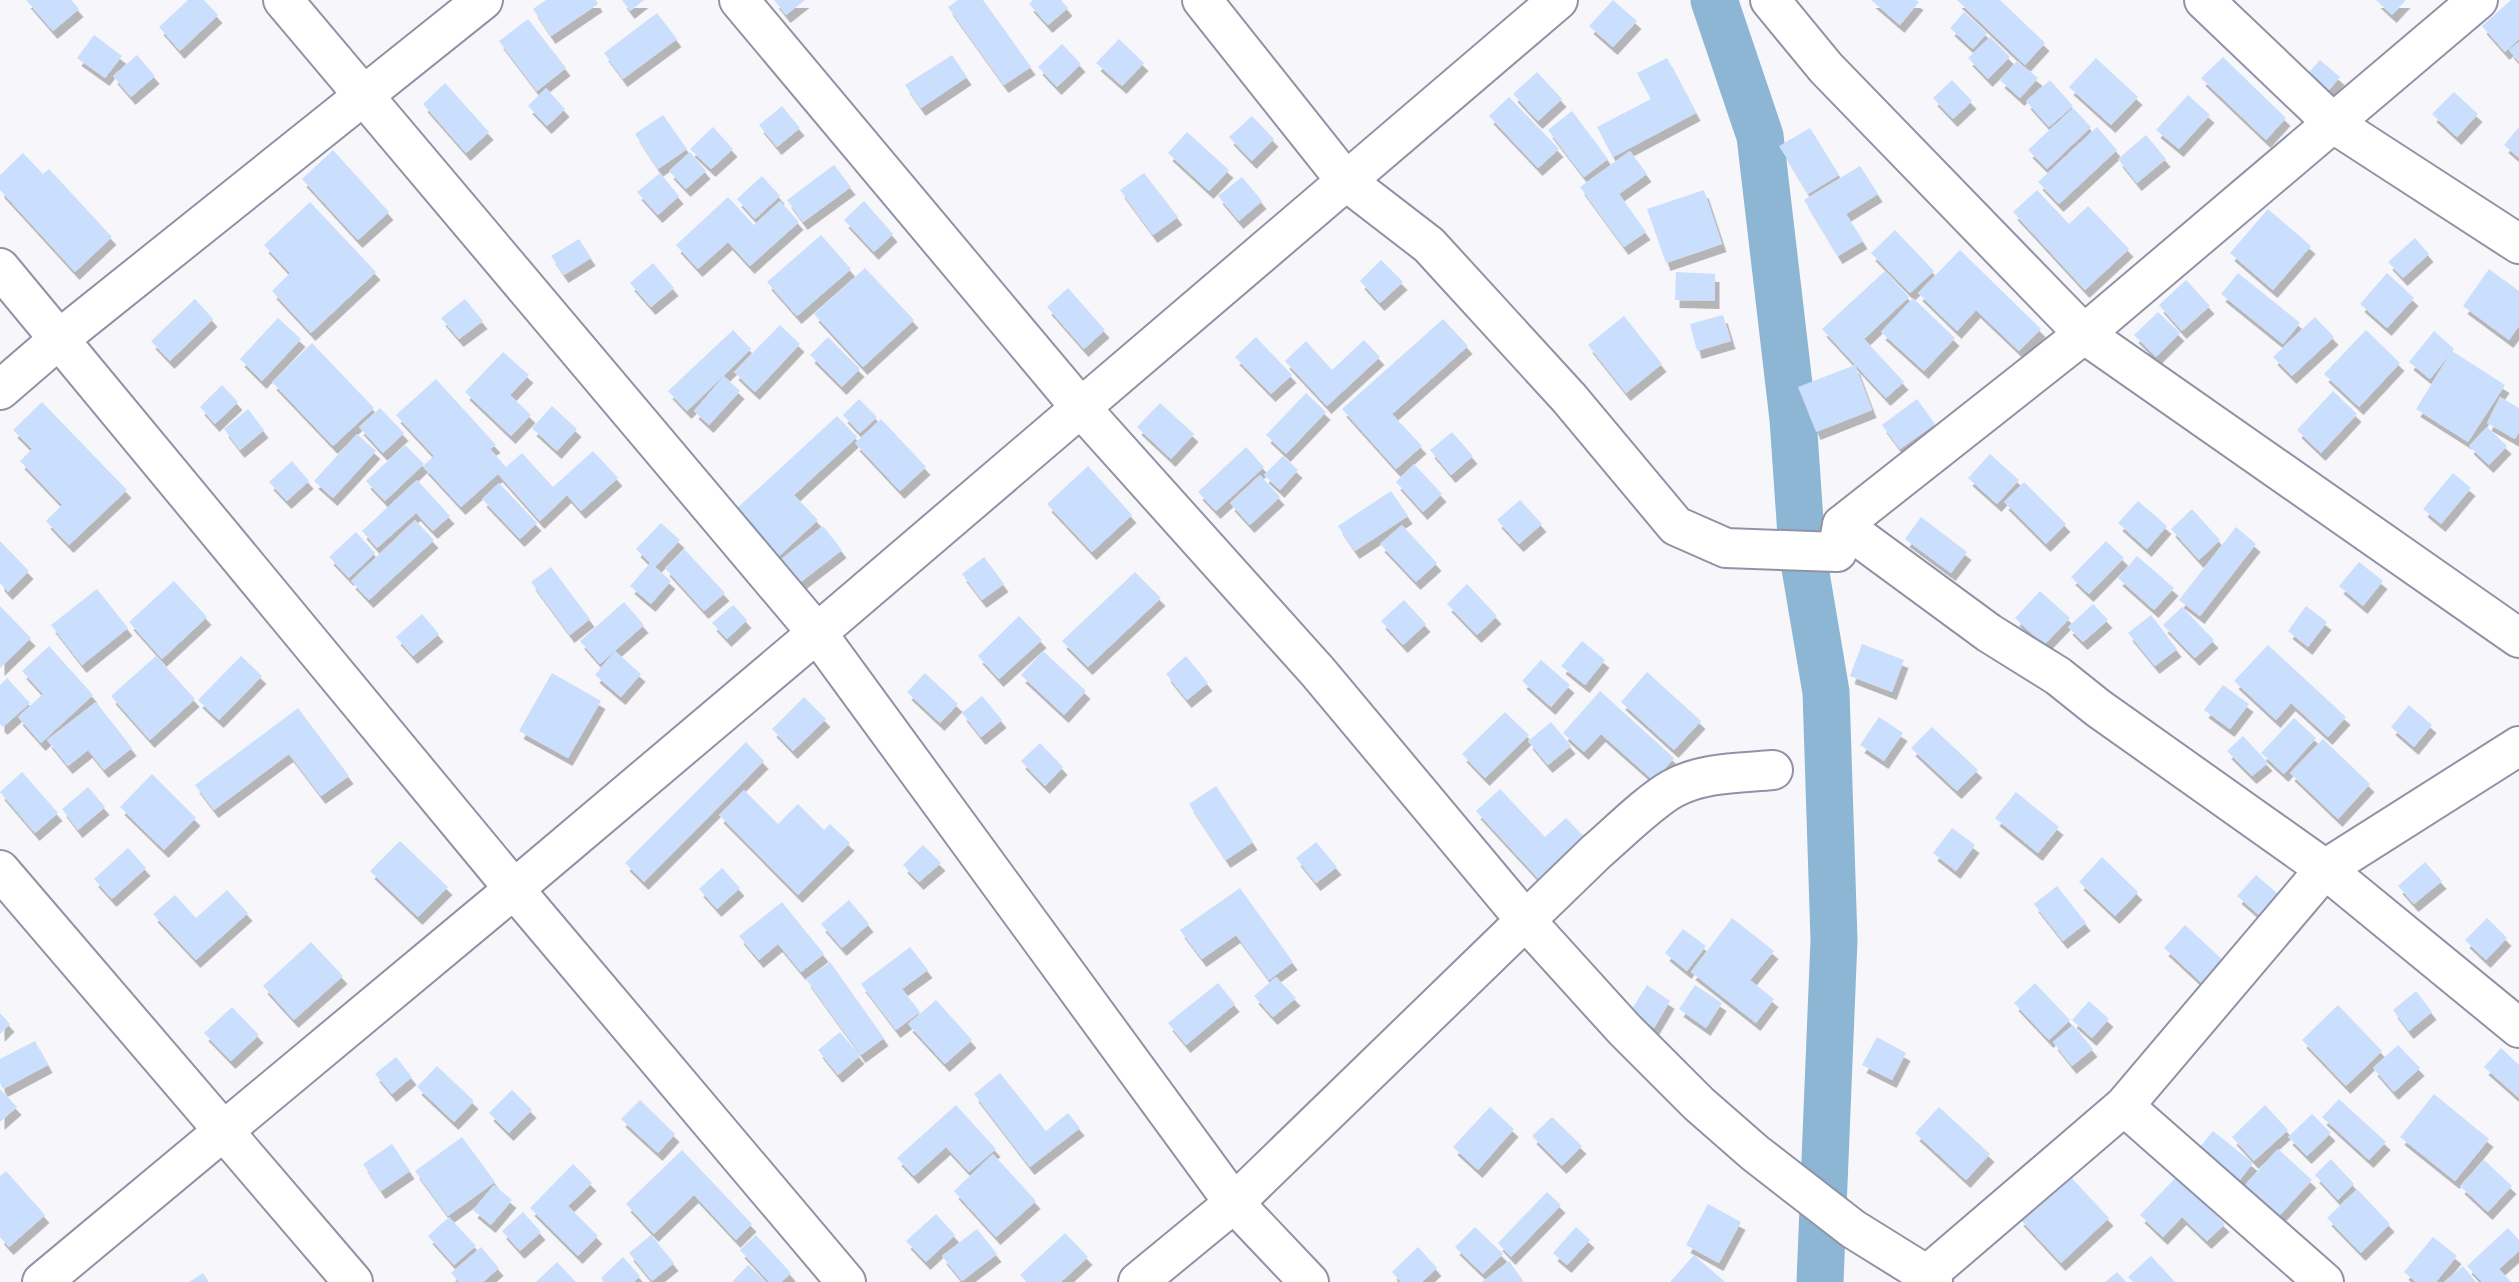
<svg xmlns="http://www.w3.org/2000/svg" width="2519" height="1282" font-family="Roboto,sans-serif">
<style>
.lines{fill:none;stroke-linecap:round;stroke-linejoin:round}
.canal{stroke:#8db6d4;stroke-width:47}
.building{fill:#cadefe;filter:url(#shadow)}
.minor-casing{stroke:#9093a6;stroke-width:42}
.minor{stroke:#fff;stroke-width:38}
</style>
<defs>
<filter id="shadow"><feDropShadow dx="4.5" dy="8" stdDeviation="0" flood-color="#0004"/></filter>
</defs>
<rect width="100%" height="100%" fill="#f7f7fb"/>
<g class="lines">
<!-- canal -->
<polyline class="canal" points="1714,0 1760,136 1793,419 1802,550 1826,692 1834,940 1820,1282"/>
</g>
<!-- building -->
<g class="building">
<polygon points="26,0 71,0 79,9 53,31"/>
<polygon points="188,0 204,0 218,15 180,51 159,27"/>
<polygon points="546,0 596,0 598,4 551,36 533,9"/>
<polygon points="622,0 644,0 630,11"/>
<polygon points="774,0 805,0 786,15"/>
<polygon points="958,0 983,0 1031,67 1004,85 948,7"/>
<polygon points="1033,0 1061,0 1068,8 1048,25 1029,4"/>
<polygon points="1613,0 1637,21 1613,47 1589,26"/>
<polygon points="1871,0 1916,0 1919,2 1900,25"/>
<polygon points="1957,0 2000,0 2045,43 2025,65"/>
<polygon points="2376,0 2406,0 2392,15"/>
<polygon points="2511,0 2519,0 2519,39 2505,52 2482,26"/>
<polygon points="1964,12 1987,33 1973,49 1950,28"/>
<polygon points="657,13 677,39 623,79 604,53"/>
<polygon points="528,19 566,68 537,91 499,41"/>
<polygon points="94,35 122,56 105,78 77,58"/>
<polygon points="1990,37 2010,57 1988,79 1968,58"/>
<polygon points="1119,39 1144,63 1122,86 1096,63"/>
<polygon points="2519,42 2519,62 2509,50"/>
<polygon points="1062,44 1081,64 1057,87 1038,67"/>
<polygon points="137,55 155,76 131,97 113,76"/>
<polygon points="952,55 967,77 921,108 905,85"/>
<polygon points="2223,57 2286,118 2266,140 2201,78"/>
<polygon points="1667,58 1696,113 1613,157 1597,127 1651,99 1637,73"/>
<polygon points="2096,58 2138,97 2111,125 2069,87"/>
<polygon points="2320,60 2340,77 2324,96 2303,79"/>
<polygon points="2017,61 2038,78 2020,98 2000,80"/>
<polygon points="1537,72 1562,99 1538,121 1513,94"/>
<polygon points="1952,80 1972,101 1953,119 1933,98"/>
<polygon points="2050,80 2073,106 2049,127 2026,101"/>
<polygon points="445,83 489,132 466,153 423,104"/>
<polygon points="546,88 565,109 547,126 528,106"/>
<polygon points="2454,92 2478,114 2457,137 2432,114"/>
<polygon points="2188,95 2210,115 2179,149 2156,130"/>
<polygon points="1509,97 1559,149 1538,168 1489,116"/>
<polygon points="782,106 800,128 777,147 759,125"/>
<polygon points="2073,108 2091,127 2047,169 2028,150"/>
<polygon points="1572,111 1608,159 1584,177 1548,130"/>
<polygon points="663,115 687,149 658,169 635,134"/>
<polygon points="1252,116 1274,139 1252,161 1229,137"/>
<polygon points="713,127 733,149 711,169 690,149"/>
<polygon points="2097,127 2117,150 2059,204 2038,182"/>
<polygon points="2519,127 2519,158 2504,145"/>
<polygon points="1810,128 1839,175 1808,194 1779,146"/>
<polygon points="1187,132 1229,170 1209,191 1168,153"/>
<polygon points="2146,135 2166,159 2137,183 2118,159"/>
<polygon points="333,150 389,212 358,240 302,179"/>
<polygon points="1630,151 1647,174 1619,194 1646,232 1624,247 1580,187"/>
<polygon points="690,152 706,171 686,189 669,171"/>
<polygon points="23,153 43,174 49,169 112,237 75,272 0,190 0,175"/>
<polygon points="834,165 851,187 803,222 787,200"/>
<polygon points="1860,166 1878,194 1846,214 1863,241 1838,256 1804,200"/>
<polygon points="660,173 679,196 658,215 637,192"/>
<polygon points="1144,173 1178,217 1153,235 1120,190"/>
<polygon points="762,176 780,196 755,219 737,199"/>
<polygon points="1242,177 1262,201 1239,221 1218,196"/>
<polygon points="1704,190 1722,244 1666,263 1647,209"/>
<polygon points="2037,190 2069,224 2088,206 2129,249 2085,290 2013,212"/>
<polygon points="728,197 754,225 780,201 799,222 750,266 728,242 698,269 676,245"/>
<polygon points="864,201 893,234 874,252 844,220"/>
<polygon points="310,202 376,272 311,333 272,291 290,273 264,245"/>
<polygon points="2268,209 2311,246 2273,290 2230,253"/>
<polygon points="1895,230 1934,271 1910,293 1871,253"/>
<polygon points="821,235 851,269 797,316 767,282"/>
<polygon points="2415,238 2429,254 2403,278 2388,262"/>
<polygon points="579,239 591,258 564,275 551,256"/>
<polygon points="1960,250 2041,329 2019,351 1976,310 1957,331 1918,293"/>
<polygon points="1381,260 1403,282 1380,303 1360,281"/>
<polygon points="653,263 674,288 651,307 630,283"/>
<polygon points="865,268 914,320 863,367 814,314"/>
<polygon points="2489,269 2519,291 2519,326 2509,340 2463,306"/>
<polygon points="1885,271 1909,297 1864,339 1904,382 1886,398 1822,329"/>
<polygon points="1676,272 1715,274 1715,301 1675,300"/>
<polygon points="2238,273 2300,323 2283,344 2221,294"/>
<polygon points="2387,273 2414,298 2387,328 2360,304"/>
<polygon points="2186,280 2210,306 2182,331 2159,305"/>
<polygon points="1068,288 1105,330 1084,349 1047,307"/>
<polygon points="1913,298 1955,338 1924,371 1881,332"/>
<polygon points="195,299 213,319 170,361 151,341"/>
<polygon points="465,299 483,321 459,339 441,318"/>
<polygon points="2158,312 2180,333 2156,357 2134,335"/>
<polygon points="1723,315 1731,341 1697,351 1690,324"/>
<polygon points="1624,316 1662,364 1626,393 1588,345"/>
<polygon points="2315,317 2334,337 2292,376 2273,357"/>
<polygon points="278,318 301,339 262,381 240,359"/>
<polygon points="1443,319 1468,346 1392,414 1422,446 1396,469 1342,409"/>
<polygon points="780,325 800,344 755,392 734,372"/>
<polygon points="733,330 751,349 687,411 668,391"/>
<polygon points="2366,330 2400,363 2359,407 2324,374"/>
<polygon points="2434,331 2454,349 2430,379 2409,362"/>
<polygon points="828,337 860,369 842,387 810,355"/>
<polygon points="1256,337 1292,375 1271,394 1235,357"/>
<polygon points="1364,340 1380,357 1327,406 1285,361 1306,341 1332,370"/>
<polygon points="312,343 374,408 333,446 272,382"/>
<polygon points="2452,351 2505,385 2468,442 2416,409"/>
<polygon points="503,352 529,375 510,395 531,415 511,436 465,392"/>
<polygon points="1855,365 1872,410 1816,432 1798,387"/>
<polygon points="724,376 740,391 709,425 694,411"/>
<polygon points="436,379 496,445 490,449 506,467 522,453 553,487 593,451 618,478 581,511 567,495 540,521 498,474 461,507 423,466 434,456 396,415"/>
<polygon points="222,385 238,402 215,424 200,407"/>
<polygon points="2333,391 2357,414 2321,453 2297,430"/>
<polygon points="1306,393 1326,412 1286,454 1266,435"/>
<polygon points="2500,397 2519,408 2519,432 2515,439 2487,423"/>
<polygon points="859,399 877,417 860,433 843,415"/>
<polygon points="1917,399 1935,424 1900,449 1882,425"/>
<polygon points="42,402 127,490 69,545 46,521 62,505 20,461 32,449 13,430"/>
<polygon points="1160,403 1194,434 1171,459 1137,427"/>
<polygon points="552,406 577,429 557,451 532,428"/>
<polygon points="380,408 404,433 383,453 359,427"/>
<polygon points="248,409 264,430 240,450 224,429"/>
<polygon points="837,416 857,437 794,495 818,520 779,556 735,510"/>
<polygon points="881,419 926,467 900,491 855,443"/>
<polygon points="2487,427 2507,446 2489,465 2469,446"/>
<polygon points="1452,432 1473,456 1451,475 1430,450"/>
<polygon points="357,434 376,451 333,498 314,481"/>
<polygon points="405,445 424,464 385,501 366,481"/>
<polygon points="1246,447 1264,467 1216,511 1198,492"/>
<polygon points="1990,454 2019,480 1997,504 1968,478"/>
<polygon points="1283,456 1298,470 1280,490 1264,475"/>
<polygon points="292,461 309,481 287,501 269,482"/>
<polygon points="1414,464 1442,494 1423,512 1396,482"/>
<polygon points="1088,466 1132,515 1092,552 1047,504"/>
<polygon points="2453,473 2471,488 2441,524 2423,509"/>
<polygon points="1260,475 1280,497 1250,525 1230,503"/>
<polygon points="417,480 450,516 433,531 416,513 377,548 362,531"/>
<polygon points="2024,482 2066,524 2046,544 2004,502"/>
<polygon points="499,483 537,523 520,539 482,499"/>
<polygon points="1391,491 1408,516 1355,551 1338,526"/>
<polygon points="1520,500 1542,524 1519,544 1497,520"/>
<polygon points="2138,501 2167,526 2147,549 2118,523"/>
<polygon points="2192,509 2220,540 2199,560 2171,529"/>
<polygon points="1921,517 1967,552 1951,573 1905,539"/>
<polygon points="415,520 434,540 369,600 351,581"/>
<polygon points="661,523 680,540 655,567 671,581 651,604 630,586 650,563 636,549"/>
<polygon points="1402,525 1437,563 1416,582 1380,544"/>
<polygon points="823,526 842,550 797,585 779,561"/>
<polygon points="2236,527 2256,544 2200,616 2179,600"/>
<polygon points="356,532 375,553 349,578 329,557"/>
<polygon points="0,541 29,571 8,592 0,583"/>
<polygon points="2106,541 2124,558 2089,594 2071,577"/>
<polygon points="684,549 725,593 704,611 665,568"/>
<polygon points="2137,556 2174,588 2154,610 2118,578"/>
<polygon points="984,557 1004,584 982,600 962,574"/>
<polygon points="2359,562 2383,581 2363,606 2339,586"/>
<polygon points="551,567 590,619 570,635 531,582"/>
<polygon points="1135,572 1161,598 1088,667 1062,641"/>
<polygon points="174,581 207,617 162,659 129,622"/>
<polygon points="1467,584 1497,616 1477,635 1447,604"/>
<polygon points="97,589 128,628 82,665 51,625"/>
<polygon points="2040,591 2070,618 2044,645 2015,618"/>
<polygon points="1404,600 1426,624 1403,645 1381,621"/>
<polygon points="624,602 644,625 600,664 580,641"/>
<polygon points="2093,604 2108,620 2083,642 2068,627"/>
<polygon points="733,605 747,620 727,639 712,623"/>
<polygon points="0,606 31,638 0,668"/>
<polygon points="2306,606 2327,622 2308,647 2288,631"/>
<polygon points="2182,607 2214,640 2195,658 2163,625"/>
<polygon points="422,614 439,634 413,656 396,637"/>
<polygon points="2151,615 2177,649 2155,666 2128,633"/>
<polygon points="1019,616 1042,640 999,679 978,656"/>
<polygon points="1582,641 1605,660 1585,685 1561,666"/>
<polygon points="1862,644 1904,660 1892,692 1850,676"/>
<polygon points="2268,645 2346,717 2328,737 2291,703 2276,720 2234,681"/>
<polygon points="49,646 93,695 41,743 18,717 43,694 22,671"/>
<polygon points="615,651 641,674 621,697 595,675"/>
<polygon points="1043,651 1086,691 1064,715 1021,675"/>
<polygon points="156,656 195,699 150,740 111,696"/>
<polygon points="241,656 262,676 219,720 198,700"/>
<polygon points="1186,656 1208,683 1187,700 1166,674"/>
<polygon points="1541,660 1570,685 1551,707 1522,681"/>
<polygon points="1647,672 1701,721 1674,750 1621,702"/>
<polygon points="552,673 601,701 568,758 519,731"/>
<polygon points="925,673 958,704 940,723 907,692"/>
<polygon points="7,678 30,703 3,727 0,724 0,685"/>
<polygon points="2223,685 2249,704 2230,729 2204,710"/>
<polygon points="1600,691 1674,758 1654,781 1601,734 1584,752 1563,733"/>
<polygon points="982,696 1002,720 981,737 962,713"/>
<polygon points="804,697 826,719 793,751 772,729"/>
<polygon points="96,702 132,748 104,770 88,750 68,766 47,740"/>
<polygon points="2409,705 2432,725 2414,747 2391,727"/>
<polygon points="298,708 349,776 321,796 289,754 214,810 195,785"/>
<polygon points="1505,712 1529,735 1485,778 1462,754"/>
<polygon points="1879,717 1903,733 1884,761 1860,745"/>
<polygon points="2294,718 2316,738 2284,774 2261,753"/>
<polygon points="1551,722 1571,746 1548,765 1528,741"/>
<polygon points="1932,727 1978,770 1957,791 1911,748"/>
<polygon points="2243,736 2268,763 2252,776 2227,751"/>
<polygon points="2323,739 2370,784 2338,819 2290,773"/>
<polygon points="746,742 764,761 644,882 625,863"/>
<polygon points="1040,743 1063,767 1045,786 1021,761"/>
<polygon points="22,772 58,813 35,833 0,792"/>
<polygon points="152,774 196,818 164,850 120,807"/>
<polygon points="1216,786 1253,842 1226,860 1189,804"/>
<polygon points="88,787 105,807 78,830 62,809"/>
<polygon points="1500,789 1545,837 1566,818 1593,846 1547,888 1476,811"/>
<polygon points="744,790 778,824 798,804 824,830 830,824 850,843 798,895 719,815"/>
<polygon points="2016,792 2059,827 2038,853 1995,818"/>
<polygon points="1952,828 1975,845 1956,871 1933,853"/>
<polygon points="400,841 448,887 418,917 370,871"/>
<polygon points="1316,842 1337,867 1316,883 1296,858"/>
<polygon points="923,845 941,863 919,882 903,865"/>
<polygon points="128,848 146,868 112,899 94,879"/>
<polygon points="2102,857 2138,892 2115,916 2079,882"/>
<polygon points="2425,862 2442,881 2414,904 2398,886"/>
<polygon points="722,868 740,888 717,909 699,889"/>
<polygon points="2256,875 2278,894 2259,915 2237,896"/>
<polygon points="2057,886 2086,923 2063,941 2034,904"/>
<polygon points="1240,888 1293,962 1269,980 1236,935 1202,959 1180,930"/>
<polygon points="227,890 248,913 196,960 153,914 175,895 196,918"/>
<polygon points="849,900 869,924 842,948 821,924"/>
<polygon points="782,902 824,954 801,972 778,944 759,960 739,936"/>
<polygon points="1732,918 1774,951 1750,980 1774,999 1756,1023 1691,972"/>
<polygon points="2487,918 2507,938 2486,960 2465,940"/>
<polygon points="2185,925 2226,963 2205,986 2164,948"/>
<polygon points="1683,929 1706,946 1687,971 1665,953"/>
<polygon points="311,942 343,976 294,1020 263,986"/>
<polygon points="910,947 928,970 902,989 920,1012 896,1030 861,984"/>
<polygon points="830,962 884,1038 861,1055 806,979"/>
<polygon points="1276,977 1296,998 1273,1017 1254,996"/>
<polygon points="1218,983 1235,1004 1186,1045 1168,1023"/>
<polygon points="2035,983 2070,1020 2049,1040 2014,1003"/>
<polygon points="1647,985 1670,1001 1654,1028 1630,1012"/>
<polygon points="1695,985 1722,1003 1706,1028 1679,1009"/>
<polygon points="2416,991 2432,1012 2409,1031 2393,1010"/>
<polygon points="936,1000 972,1040 945,1064 908,1024"/>
<polygon points="2089,1001 2109,1019 2092,1038 2072,1020"/>
<polygon points="2338,1005 2382,1051 2346,1086 2302,1040"/>
<polygon points="232,1007 259,1035 231,1061 204,1033"/>
<polygon points="0,1013 10,1024 0,1034"/>
<polygon points="2073,1025 2093,1049 2072,1066 2053,1042"/>
<polygon points="840,1032 860,1056 838,1075 818,1050"/>
<polygon points="1877,1037 1906,1053 1892,1080 1862,1065"/>
<polygon points="35,1041 48,1065 3,1089 0,1083 0,1059"/>
<polygon points="2398,1045 2420,1068 2394,1092 2373,1068"/>
<polygon points="2501,1048 2519,1065 2519,1098 2484,1067"/>
<polygon points="396,1057 412,1077 392,1094 375,1074"/>
<polygon points="437,1066 474,1101 454,1122 417,1087"/>
<polygon points="1000,1073 1046,1131 1068,1113 1080,1128 1030,1167 974,1094"/>
<polygon points="0,1089 17,1107 0,1122"/>
<polygon points="512,1090 532,1110 509,1133 489,1113"/>
<polygon points="2434,1094 2489,1139 2455,1181 2400,1137"/>
<polygon points="2339,1099 2386,1142 2369,1160 2322,1117"/>
<polygon points="640,1100 675,1134 658,1153 621,1119"/>
<polygon points="956,1105 996,1149 969,1172 946,1147 914,1176 897,1158"/>
<polygon points="2265,1105 2288,1130 2254,1161 2232,1137"/>
<polygon points="1490,1107 1514,1129 1478,1170 1453,1147"/>
<polygon points="1939,1107 1990,1154 1966,1180 1915,1133"/>
<polygon points="2312,1114 2331,1133 2307,1156 2288,1137"/>
<polygon points="1552,1117 1582,1146 1562,1166 1532,1136"/>
<polygon points="2213,1131 2253,1163 2236,1185 2195,1153"/>
<polygon points="462,1137 495,1182 448,1216 415,1171"/>
<polygon points="392,1144 410,1171 381,1191 363,1164"/>
<polygon points="2278,1149 2312,1180 2279,1216 2245,1185"/>
<polygon points="682,1150 752,1224 736,1240 694,1195 654,1234 626,1204"/>
<polygon points="993,1154 1036,1201 996,1237 954,1191"/>
<polygon points="2331,1159 2354,1184 2338,1200 2315,1175"/>
<polygon points="2484,1160 2512,1186 2488,1212 2460,1186"/>
<polygon points="573,1164 592,1183 568,1206 598,1236 578,1256 530,1208"/>
<polygon points="6,1171 45,1215 9,1247 0,1237 0,1176"/>
<polygon points="2067,1173 2109,1218 2061,1263 2019,1218"/>
<polygon points="2176,1177 2225,1224 2207,1241 2182,1217 2163,1237 2140,1215"/>
<polygon points="494,1185 512,1200 491,1225 473,1210"/>
<polygon points="2357,1189 2390,1224 2361,1253 2327,1218"/>
<polygon points="1547,1192 1561,1205 1511,1257 1498,1243"/>
<polygon points="1708,1204 1741,1222 1719,1263 1686,1245"/>
<polygon points="523,1212 541,1232 520,1251 502,1231"/>
<polygon points="936,1214 955,1235 926,1262 906,1241"/>
<polygon points="449,1217 476,1246 454,1265 428,1236"/>
<polygon points="1475,1227 1503,1254 1483,1274 1455,1247"/>
<polygon points="1576,1227 1590,1240 1567,1265 1553,1253"/>
<polygon points="2508,1228 2519,1240 2519,1251 2499,1269 2511,1282 2482,1282 2467,1266"/>
<polygon points="977,1229 997,1254 962,1281 942,1256"/>
<polygon points="1065,1233 1088,1257 1061,1282 1027,1282 1020,1275"/>
<polygon points="651,1235 674,1263 652,1281 629,1253"/>
<polygon points="756,1235 791,1273 781,1282 769,1282 740,1250"/>
<polygon points="2433,1237 2457,1256 2436,1282 2416,1282 2404,1272"/>
<polygon points="481,1247 499,1268 483,1282 459,1282 451,1273"/>
<polygon points="1418,1247 1437,1268 1422,1282 1401,1282 1392,1272"/>
<polygon points="1694,1255 1725,1282 1670,1282"/>
<polygon points="2151,1256 2175,1282 2133,1282 2128,1277"/>
<polygon points="623,1257 640,1276 634,1282 604,1282 601,1278"/>
<polygon points="1509,1261 1524,1282 1482,1282"/>
<polygon points="557,1262 576,1282 536,1282"/>
<polygon points="748,1265 766,1282 732,1282"/>
<polygon points="2463,1266 2476,1282 2444,1282"/>
<polygon points="2117,1272 2126,1282 2105,1282"/>
<polygon points="203,1273 209,1282 189,1282"/>
</g>
<g class="lines">
<defs>
<g id="minor">
<polyline points="283,0 817,633 1234,1203 1309,1282"/>
<polyline points="739,0 1081,408 1318,672 1527,922 1624,1029 1699,1104 1755,1153 1853,1229 1927,1275 1933,1282"/>
<polyline points="1202,0 1346,181 1429,245 1569,398 1676,526 1726,548 1837,552 1842,525"/>
<polyline points="1770,0 1826,68 2084,334 2519,638"/>
<polyline points="2204,0 2334,124 2519,244"/>
<polyline points="2478,0 2084,334 1842,525 1989,633 2058,676 2098,708 2325,869 2519,1028"/>
<polyline points="0,268 514,889 846,1282"/>
<polyline points="0,390 58,340 483,0"/>
<polyline points="0,870 353,1282"/>
<polyline points="2124,1106 2324,1282"/>
<polyline points="1927,1275 2124,1106 2325,869 2519,746"/>
<polyline points="42,1282 514,889 817,633 1558,0"/>
<path d="M1138,1282L1234,1203L1596,852C1617,834 1649,802 1672,789C1702,772 1740,773 1773,770"/>
</g>
</defs>
<!-- minor casing -->
<use href="#minor" class="minor-casing"/>
<!-- minor -->
<use href="#minor" class="minor"/>
</g>
</svg>
